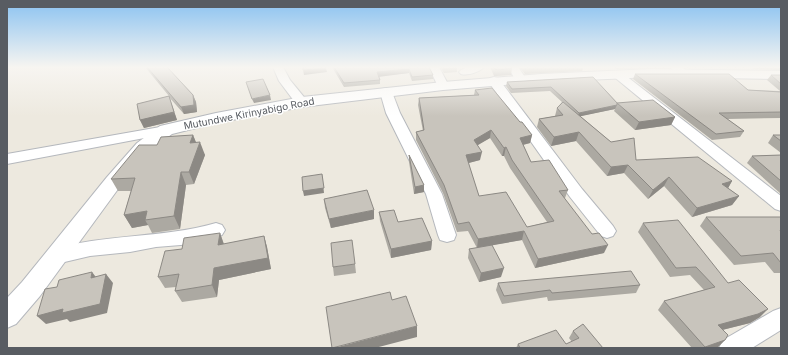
<svg xmlns="http://www.w3.org/2000/svg" width="788" height="355" font-family="Inter,sans-serif">
<style>
.lines{fill:none;stroke-linecap:round;stroke-linejoin:round}
.minor-casing{stroke:#b5b8bd;stroke-width:2}
.tertiary-casing{stroke:#b5b8bd;stroke-width:2}
.minor{fill:#fff;fill-rule:evenodd}
.tertiary{fill:#fff;fill-rule:evenodd}
.wall{fill:#aca9a2;fill-rule:evenodd}
.shaded-wall{fill:#8c8984}
.building{fill:#c8c4bc;stroke:#8c8984;fill-rule:evenodd}
.labels{text-anchor:middle;stroke-width:3;stroke-linejoin:round;paint-order:stroke}
.far-street-label{font-size:10px;fill:#585c62;stroke:#fff}
</style>
<rect width="100%" height="100%" fill="#ede9df"/>
<g class="lines">
<defs>
<g id="minor">
<polygon points="273,67 283,67 290,80 308,102 307,105 297,105 279,81"/>
<polygon points="429,67 439,67 449,86 447,89 439,89"/>
<path d="M468,67H484C479,72 468,76 461,74L459,72L461,70Z"/>
<polygon points="508,67 518,67 527,80 525,83 517,83"/>
<polygon points="670,67 682,67 688,73 686,75 678,75"/>
<polygon points="617,71 621,72 781,196 781,211 775,209 613,76 611,74 613,72"/>
<polygon points="494,77 498,78 582,189 613,226 616,231 613,236 607,238 601,236 570,197 488,81 490,78"/>
<polygon points="386,88 390,89 392,92 400,113 442,194 456,235 454,240 447,242 440,240 438,235 426,194 386,113 380,92 382,89"/>
<polygon points="166,126 171,127 173,130 171,133 7,164 7,154"/>
<path d="M216,223L222,225L225,230L222,235L193,244L156,247L130,252L90,256L56,264L49,261L46,256L49,251C102,233 162,239 216,223Z"/>
<polygon points="781,308 781,330 752,348 719,348 723,340 773,311"/>
</g>
<polygon id="tertiary" points="652,69 781,71 781,79 652,77 541,82 443,90 302,107 216,123 172,134 149,151 121,185 40,296 16,324 7,328 7,298 22,282 107,177 137,143 160,126 216,113 302,97 443,82 541,74"/>
</defs>
<!-- minor casing -->
<use href="#minor" class="minor-casing"/>
<!-- tertiary casing -->
<use href="#tertiary" class="tertiary-casing"/>
<!-- minor -->
<use href="#minor" class="minor"/>
<!-- tertiary -->
<use href="#tertiary" class="tertiary"/>
</g>
<!-- wall -->
<g class="wall">
<polygon points="145,67 167,67 193,95 196,102 197,112 184,114 169,97 177,120 144,128 140,120 169,96"/>
<polygon points="332,67 429,67 433,75 433,79 412,81 409,73 379,76 380,80 380,84 344,87"/>
<polygon points="440,67 457,67 457,72 444,73"/>
<polygon points="490,67 511,67 512,68 511,75 497,76 494,76"/>
<polygon points="519,67 584,67 582,71 525,74"/>
<polygon points="613,67 669,67 669,68 616,69"/>
<polygon points="684,67 750,67 749,68 685,68"/>
<polygon points="752,67 781,67 781,70 754,69"/>
<polygon points="635,74 748,90 780,91 767,80 771,75 781,75 781,118 727,119 744,131 740,137 712,140 633,79"/>
<polygon points="593,77 617,103 675,117 671,125 635,130 614,111 615,109 580,116 611,142 636,160 732,181 728,188 739,196 732,205 692,217 664,186 648,199 624,173 607,176 576,141 551,146 537,127 539,119 555,116 557,108 562,102 550,91 511,93 506,86 507,82"/>
<path d="M475,90L520,122L532,135L530,143L523,145L531,162L568,190L565,198H564L604,253L535,268L522,240L492,245L501,277L479,282L468,258L469,249L477,248L468,231L457,232L443,193L416,140V132L423,131L418,105L419,98L474,95ZM490,138L502,156H504L510,168L547,222L527,227L479,196L468,163L480,160L477,145Z"/>
<polygon points="193,135 196,143 205,155 194,184 186,185 180,229 152,233 148,225 132,228 124,215 131,191 118,191 111,179 157,145"/>
<polygon points="773,135 781,135 781,153 768,143"/>
<polygon points="409,155 424,185 424,192 414,194 409,162"/>
<polygon points="781,155 781,194 747,163 752,156"/>
<polygon points="324,199 374,219 331,228 325,208"/>
<polygon points="379,212 398,222 432,241 431,250 391,258 380,221"/>
<polygon points="706,217 781,217 781,273 774,273 765,262 734,265 700,226"/>
<polygon points="643,223 728,283 760,317 750,323 722,330 725,340 718,347 692,348 658,310 664,301 704,290 690,275 670,277 638,232"/>
<polygon points="220,233 224,244 264,236 267,247 271,269 219,280 217,297 182,302 175,291 176,287 165,288 158,277"/>
<polygon points="355,264 356,273 334,276 333,267"/>
<polygon points="498,283 640,285 636,293 548,301 547,297 502,304 496,290"/>
<polygon points="573,331 603,348 516,348 518,344 566,344 572,342 569,338"/>
</g>
<!-- shaded-wall -->
<g class="shaded-wall">
<polygon points="326,68 327,72 304,75 303,70"/>
<polygon points="409,69 409,73 378,77 377,72"/>
<polygon points="193,95 196,102 197,112 184,114 181,107"/>
<polygon points="270,95 271,100 254,103 252,99"/>
<polygon points="169,96 177,120 144,128 140,120"/>
<polygon points="617,105 615,109 577,117 579,113"/>
<polygon points="675,117 671,125 635,130 639,122"/>
<polygon points="491,130 490,138 473,148 474,140"/>
<polygon points="579,132 576,141 551,146 554,137"/>
<polygon points="193,135 198,147 190,143"/>
<polygon points="532,135 530,143 518,146 520,138"/>
<polygon points="200,142 205,155 194,184 189,172"/>
<polygon points="506,147 504,156 502,156 504,148"/>
<polygon points="482,152 480,160 465,164 466,155"/>
<polygon points="628,165 624,173 607,176 611,167"/>
<polygon points="181,172 186,185 180,229 174,216"/>
<polygon points="322,174 324,193 304,196 303,191"/>
<polygon points="669,177 664,186 648,199 653,190"/>
<polygon points="732,181 727,190 722,184"/>
<polygon points="424,185 424,192 414,194 415,187"/>
<polygon points="739,196 732,205 692,217 697,208"/>
<polygon points="374,210 374,219 331,228 329,219"/>
<polygon points="147,211 145,220 148,225 132,228 124,215"/>
<polygon points="524,231 522,240 477,248 478,239"/>
<polygon points="220,233 224,245 218,245"/>
<polygon points="264,236 267,247 271,269 219,280 217,297 212,285 214,268"/>
<polygon points="432,241 431,250 391,258 391,249"/>
<polygon points="608,245 604,253 535,268 538,259"/>
<polygon points="504,268 501,277 479,282 481,273"/>
<polygon points="92,272 99,281 91,278"/>
<polygon points="106,274 113,283 107,313 70,322 67,319 46,324 37,316"/>
<polygon points="768,309 760,317 750,323 710,333 718,325"/>
<polygon points="417,326 417,337 375,348 334,348"/>
<polygon points="725,340 718,347 705,348 705,347"/>
</g>
<!-- building -->
<g class="building">
<polygon points="147,67 167,67 193,95 194,105 181,107"/>
<polygon points="303,67 326,67 326,68 303,70"/>
<polygon points="334,67 429,67 433,75 412,77 409,69 377,72 380,80 344,83"/>
<polygon points="443,67 457,67 457,68 444,69"/>
<polygon points="494,67 511,67 512,68 498,70 495,69"/>
<polygon points="635,74 729,74 748,90 781,92 781,112 719,113 744,131 716,134"/>
<polygon points="771,75 781,75 781,84"/>
<polygon points="593,77 618,104 617,103 617,105 579,113 551,87 512,89 507,82"/>
<polygon points="263,79 270,95 252,99 246,82"/>
<path d="M492,88L520,122H522L532,135L520,138L531,162L549,160L568,190L559,191L592,234L599,233L608,245L538,259L524,231L478,239L469,222L458,224L444,185L416,132L424,130L419,98L479,95L475,90ZM491,130L504,148L506,147L512,160L554,221L527,227L506,192L479,196L466,155L482,152L474,140Z"/>
<polygon points="169,96 174,112 140,120 137,104"/>
<polygon points="653,100 675,117 639,122 617,103"/>
<polygon points="563,102 611,142 634,138 636,160 698,157 732,181 722,184 739,196 697,208 669,177 653,190 628,165 611,167 579,132 554,137 539,119 563,115 557,108"/>
<polygon points="193,135 190,143 200,142 189,172 181,172 174,216 145,220 147,211 124,215 135,178 111,179 139,145 157,145 161,137"/>
<polygon points="773,135 781,135 781,141"/>
<polygon points="409,155 424,185 415,187"/>
<polygon points="781,155 781,181 752,156"/>
<polygon points="322,174 324,188 303,191 302,177"/>
<polygon points="367,190 374,210 329,219 324,199"/>
<polygon points="394,210 398,222 422,218 432,241 391,249 379,212"/>
<polygon points="706,217 781,217 781,230 780,230 781,232 781,263 773,253 741,256"/>
<polygon points="678,220 728,283 739,280 768,309 758,314 718,325 728,335 725,340 705,347 664,301 715,287 696,267 676,268 643,223"/>
<polygon points="220,233 218,245 264,236 268,258 214,268 212,285 175,291 179,274 158,277 165,251 182,249 184,238"/>
<polygon points="352,240 355,264 333,267 331,243"/>
<polygon points="492,245 504,268 481,273 469,249"/>
<polygon points="631,271 640,285 552,293 550,290 504,296 498,283"/>
<polygon points="92,272 91,278 106,274 100,304 62,313 63,309 37,316 45,289 57,287 59,280"/>
<polygon points="390,292 392,300 406,296 417,326 332,348 326,307"/>
<polygon points="583,324 603,348 520,348 518,344 556,330 566,344 579,338 573,331"/>
</g>
<!-- sky -->
<linearGradient id="sky" x2="0" y2="1"><stop stop-color="#8ac2f1"/><stop offset="0.58" stop-color="#f7f5f1"/><stop offset="1" stop-color="#f7f5f1" stop-opacity="0"/></linearGradient>
<rect width="788" height="116" fill="url(#sky)"/>
<g class="labels">
<!-- far-street labels -->
<g class="far-street-label">
<text transform="translate(249 113) rotate(-11)" y="4">Mutundwe Kirinyabigo Road</text>
</g>
</g>
<!-- border -->
<rect width="788" height="355" fill="none" stroke="#585c62" stroke-width="16"/>
</svg>
